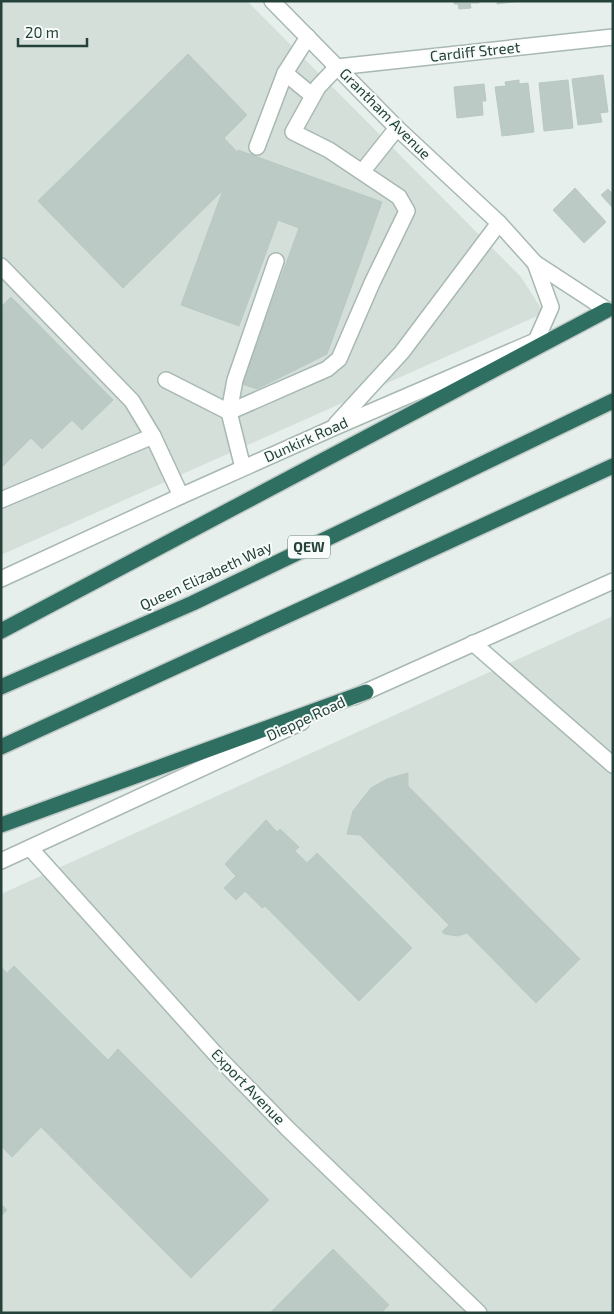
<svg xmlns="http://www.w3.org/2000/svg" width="614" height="1314" font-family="'Exo 2',sans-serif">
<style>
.built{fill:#d4dfda}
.building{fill:#bbcac4;stroke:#b8c9c2}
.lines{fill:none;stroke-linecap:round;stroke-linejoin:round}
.minor-casing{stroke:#a8b8b2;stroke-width:18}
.highway-casing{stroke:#c2cac8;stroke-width:18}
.minor{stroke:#fff;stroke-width:15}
.highway{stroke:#2f6f62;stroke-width:15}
.labels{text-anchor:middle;stroke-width:4;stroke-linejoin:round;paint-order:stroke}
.shield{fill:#f7fbf9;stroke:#637a73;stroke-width:1}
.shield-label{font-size:14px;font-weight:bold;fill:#24423a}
.street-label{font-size:15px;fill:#24423a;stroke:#f7fbf9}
</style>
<rect width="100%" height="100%" fill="#e6efeb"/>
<!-- built -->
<g class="built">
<polygon points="1,1 247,1 521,277 544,313 1,555"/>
<polygon points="613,616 613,1313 1,1313 1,894"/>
</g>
<!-- building -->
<g class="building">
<polygon points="454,1 479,1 479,3 470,3 471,8 459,9 458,4 454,4"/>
<polygon points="497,1 520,1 497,4"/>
<polygon points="188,54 247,115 224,138 237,152 238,150 382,202 327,354 257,389 242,384 299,228 278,220 239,326 181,305 223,190 123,288 38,201"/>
<polygon points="603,75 608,112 600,113 602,122 578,125 572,79"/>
<polygon points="519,80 519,84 528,83 534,132 502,136 495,87 506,86 505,82"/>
<polygon points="568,80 573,128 544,131 539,83"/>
<polygon points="484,84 486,101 482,101 483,115 457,118 454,87"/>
<polygon points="575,188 606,222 584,243 553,210"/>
<polygon points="608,189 613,194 613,208 601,195"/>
<polygon points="11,297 113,400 82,430 72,420 42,449 31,438 1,468 1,307"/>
<polygon points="408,773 408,786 580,959 536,1003 467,933 457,936 445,934 442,932 449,925 360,835 347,834 353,811 371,788 387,779"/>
<polygon points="266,820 277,832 280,829 299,847 295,851 307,863 317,853 412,948 359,1001 265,906 262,908 245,891 236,900 224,888 236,876 225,864"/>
<polygon points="14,966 108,1060 118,1049 269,1200 191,1278 41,1127 12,1157 1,1146 1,967 7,973"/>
<polygon points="1,1204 7,1210 1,1216"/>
<polygon points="333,1249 389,1305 381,1313 270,1313"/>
</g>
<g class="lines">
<defs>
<g id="minor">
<polyline points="272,1 397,128 499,223 535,263 607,310"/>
<polyline points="308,37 285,73 313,96"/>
<polyline points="257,147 285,73"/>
<polyline points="362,172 397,128"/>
<polyline points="535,263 551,307 536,341"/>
<polyline points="1,266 132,401 153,436 181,496"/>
<polyline points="166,380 229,412 235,380 276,261"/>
<polyline points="336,424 402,352 499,223"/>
<polyline points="243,468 229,412 327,369 339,359 372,283 407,211 399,197 329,150 293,132 318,87 337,67 613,37"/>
<polyline points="1,500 153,436"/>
<polyline points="1,579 181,496 333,428 540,339"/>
<polyline points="473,643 613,765"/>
<polyline points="354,697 613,581"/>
<polyline points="30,848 220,1059 287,1128 479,1313"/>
<polyline points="1,861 302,722"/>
</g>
<g id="highway">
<polyline points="1,631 607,310"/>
<polyline points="1,687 193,603 613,401"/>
<polyline points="1,747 613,466"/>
<polyline points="1,825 366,692"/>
</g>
</defs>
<!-- minor casing -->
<use href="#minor" class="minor-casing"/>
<!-- highway casing -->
<use href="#highway" class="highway-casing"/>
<!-- minor -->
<use href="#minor" class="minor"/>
<!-- highway -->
<use href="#highway" class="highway"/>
</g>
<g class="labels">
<!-- shield labels -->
<rect class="shield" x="288" y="535.5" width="42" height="23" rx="4"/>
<g class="shield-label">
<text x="309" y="552">QEW</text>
</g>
<!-- street labels -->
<g class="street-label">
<text transform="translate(475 52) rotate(-6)" y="5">Cardiff Street</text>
<text transform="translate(385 114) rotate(45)" y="5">Grantham Avenue</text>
<text transform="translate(306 440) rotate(-24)" y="5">Dunkirk Road</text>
<text transform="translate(206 576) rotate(-25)" y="5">Queen Elizabeth Way</text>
<text transform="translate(306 719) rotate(-25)" y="5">Dieppe Road</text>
<text transform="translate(248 1087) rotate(46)" y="5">Export Avenue</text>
</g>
</g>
<!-- border -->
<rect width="614" height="1314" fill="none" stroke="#24423a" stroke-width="5"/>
<!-- scale -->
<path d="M18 38v8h69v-8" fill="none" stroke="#24423a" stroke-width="2.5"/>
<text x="25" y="38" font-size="15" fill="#24423a" stroke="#f7fbf9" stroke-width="4" paint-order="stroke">20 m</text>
</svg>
